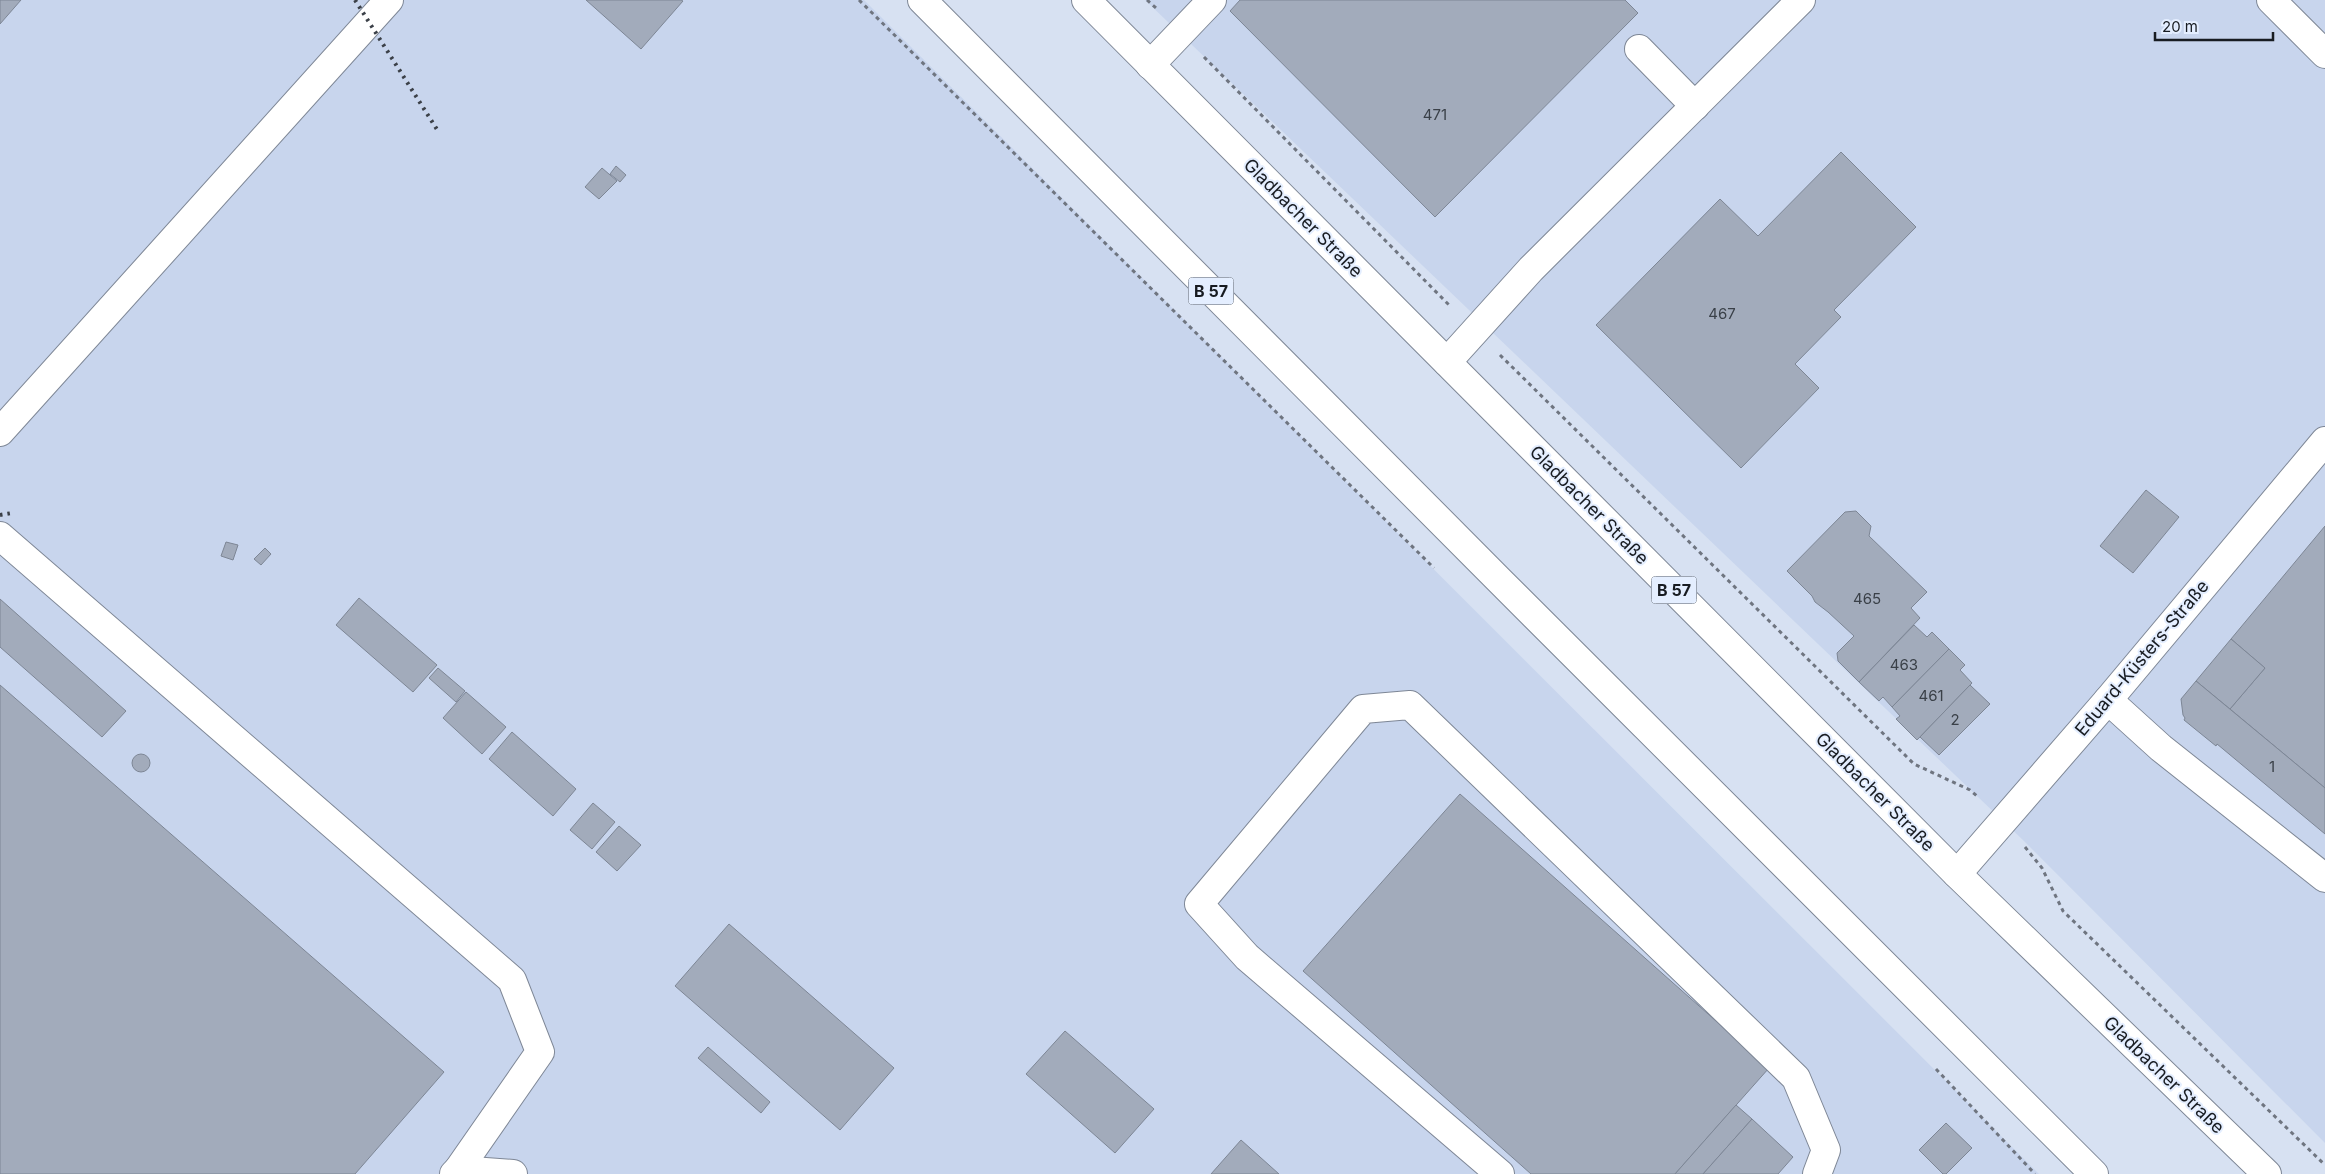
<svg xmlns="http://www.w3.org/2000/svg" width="2325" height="1174" font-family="Inter,sans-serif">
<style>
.built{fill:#c8d5ed}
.building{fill:#a2abbb;stroke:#7d8695}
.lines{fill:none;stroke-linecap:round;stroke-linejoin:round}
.minor-casing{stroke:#7e8796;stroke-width:30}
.major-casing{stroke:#7e8796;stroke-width:30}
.path{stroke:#6f7580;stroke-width:3;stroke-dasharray:4 4;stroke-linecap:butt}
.minor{stroke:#fff;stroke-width:28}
.major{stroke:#fff;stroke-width:28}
.rail{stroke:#3b4048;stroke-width:4;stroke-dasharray:2.5 5;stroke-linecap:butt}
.labels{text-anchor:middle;stroke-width:4;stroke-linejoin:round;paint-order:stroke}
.number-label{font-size:15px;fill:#3a4048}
.shield{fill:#e4eeff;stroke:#555b64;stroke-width:1}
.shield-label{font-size:16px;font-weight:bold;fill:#181c22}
.street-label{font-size:18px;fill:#181c22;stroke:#e4eeff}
</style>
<rect width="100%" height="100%" fill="#d7e1f2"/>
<!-- built -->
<g class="built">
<polygon points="0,0 864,0 2039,1174 0,1174"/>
<polygon points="1145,0 2325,0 2325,1143 2024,841"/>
</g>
<!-- building -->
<g class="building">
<polygon points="0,0 21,0 0,24"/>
<polygon points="586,0 681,0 683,1 641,49"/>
<polygon points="1240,0 1625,0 1638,13 1435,217 1230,11"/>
<polygon points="1841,152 1916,227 1834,310 1841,317 1795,364 1819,388 1741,468 1596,325 1720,199 1758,236"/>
<polygon points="616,166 626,175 620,182 610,174"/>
<polygon points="602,168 617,181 599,199 585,187"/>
<polygon points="2146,490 2179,517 2133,573 2100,546"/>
<polygon points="1856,511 1871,526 1869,536 1927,592 1911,608 1920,618 1859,682 1838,661 1837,653 1854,636 1828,612 1815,602 1812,596 1787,571 1845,512"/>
<polygon points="2325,526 2325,788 2230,709 2265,668 2231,639"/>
<polygon points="226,542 238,545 233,560 221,556"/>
<polygon points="265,548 271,554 261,565 254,559"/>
<polygon points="359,598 437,665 413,692 336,625"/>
<polygon points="0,599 126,711 102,737 0,647"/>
<polygon points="1914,625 1927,637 1932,632 1949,649 1892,707 1883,697 1879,701 1859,682"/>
<polygon points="2231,639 2265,668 2230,709 2196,681"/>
<polygon points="1949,649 1965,665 1960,670 1972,683 1917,740 1896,719 1900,716 1892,707"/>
<polygon points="438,668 465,691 456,702 429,678"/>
<polygon points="2196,681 2325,788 2325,834 2217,744 2216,746 2184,720 2185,718 2183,715 2181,699"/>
<polygon points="0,685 444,1072 355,1174 0,1174"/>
<polygon points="1970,685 1990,704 1939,755 1920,737"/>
<polygon points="466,692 506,727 482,754 443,718"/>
<polygon points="512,732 576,789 553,816 489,759"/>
<circle cx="141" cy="763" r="9"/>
<polygon points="1460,794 1769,1068 1675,1174 1531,1174 1303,971"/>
<polygon points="593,803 615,822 592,849 570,830"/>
<polygon points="619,826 641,845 617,871 596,852"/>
<polygon points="729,924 894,1068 840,1130 675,986"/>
<polygon points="1065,1031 1154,1109 1115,1153 1026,1074"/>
<polygon points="708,1047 770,1102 761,1113 698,1058"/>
<polygon points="1736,1105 1752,1119 1703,1174 1675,1174"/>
<polygon points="1752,1119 1793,1157 1778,1174 1703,1174"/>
<polygon points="1946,1123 1972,1148 1946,1174 1943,1174 1919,1150"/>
<polygon points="1241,1140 1279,1174 1211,1174"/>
</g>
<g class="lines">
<defs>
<g id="minor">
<polyline points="2271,0 2325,54"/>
<polyline points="1639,49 1695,106"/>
<polyline points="1150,65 1212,0"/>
<polyline points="1447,362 1531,269 1801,0"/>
<polyline points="0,432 389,0"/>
<polyline points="0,536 512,980 540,1052 458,1170"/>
<polyline points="2108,700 2161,748 2325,878"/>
<polyline points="1957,874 2108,700 2325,441"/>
<polyline points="454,1174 458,1170 513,1174"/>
<polyline points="1500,1174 1247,957 1199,904 1363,709 1410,705 1796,1078 1826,1150 1817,1174"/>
</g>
<g id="major">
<polyline points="922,0 1500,581 2094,1174"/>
<polyline points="1086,0 1957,874 2267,1174"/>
</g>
</defs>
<!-- minor casing -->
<use href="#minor" class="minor-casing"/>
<!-- major casing -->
<use href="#major" class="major-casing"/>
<!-- path -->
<g class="path">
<polyline points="859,0 1434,568"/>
<polyline points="1147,0 1156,8"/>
<polyline points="1204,57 1451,307"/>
<polyline points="1500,355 1914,764 1970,790 1978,797"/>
<polyline points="2025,847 2042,868 2063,911 2325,1165"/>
<polyline points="1936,1069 2035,1174"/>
</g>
<!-- minor -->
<use href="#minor" class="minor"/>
<!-- major -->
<use href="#major" class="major"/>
<!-- rail -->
<g class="rail">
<polyline points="355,0 438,131"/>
<polyline points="0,515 12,513"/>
</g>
</g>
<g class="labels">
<!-- number labels -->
<g class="number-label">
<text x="1435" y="120">471</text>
<text x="1722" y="319">467</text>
<text x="1867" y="604">465</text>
<text x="1904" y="670">463</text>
<text x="1931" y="701">461</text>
<text x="1955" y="725">2</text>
<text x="2272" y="772">1</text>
</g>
<!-- shield labels -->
<g class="shield">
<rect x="1188.5" y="277.5" width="45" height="27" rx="4"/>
<rect x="1651.5" y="576.5" width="45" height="27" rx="4"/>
</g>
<g class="shield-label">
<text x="1211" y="297">B 57</text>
<text x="1674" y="596">B 57</text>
</g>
<!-- street labels -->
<g class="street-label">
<text transform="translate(1303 218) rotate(45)" y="6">Gladbacher Straße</text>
<text transform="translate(1589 505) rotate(45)" y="6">Gladbacher Straße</text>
<text transform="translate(2142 658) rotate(-50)" y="6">Eduard-Küsters-Straße</text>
<text transform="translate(1875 792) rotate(45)" y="6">Gladbacher Straße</text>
<text transform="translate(2164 1075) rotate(44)" y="6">Gladbacher Straße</text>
</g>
</g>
<!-- scale -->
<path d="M2155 32v8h118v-8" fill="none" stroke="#181c22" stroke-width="2.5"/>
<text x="2162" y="32" font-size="15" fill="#181c22" stroke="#e4eeff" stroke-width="4" paint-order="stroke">20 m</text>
</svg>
